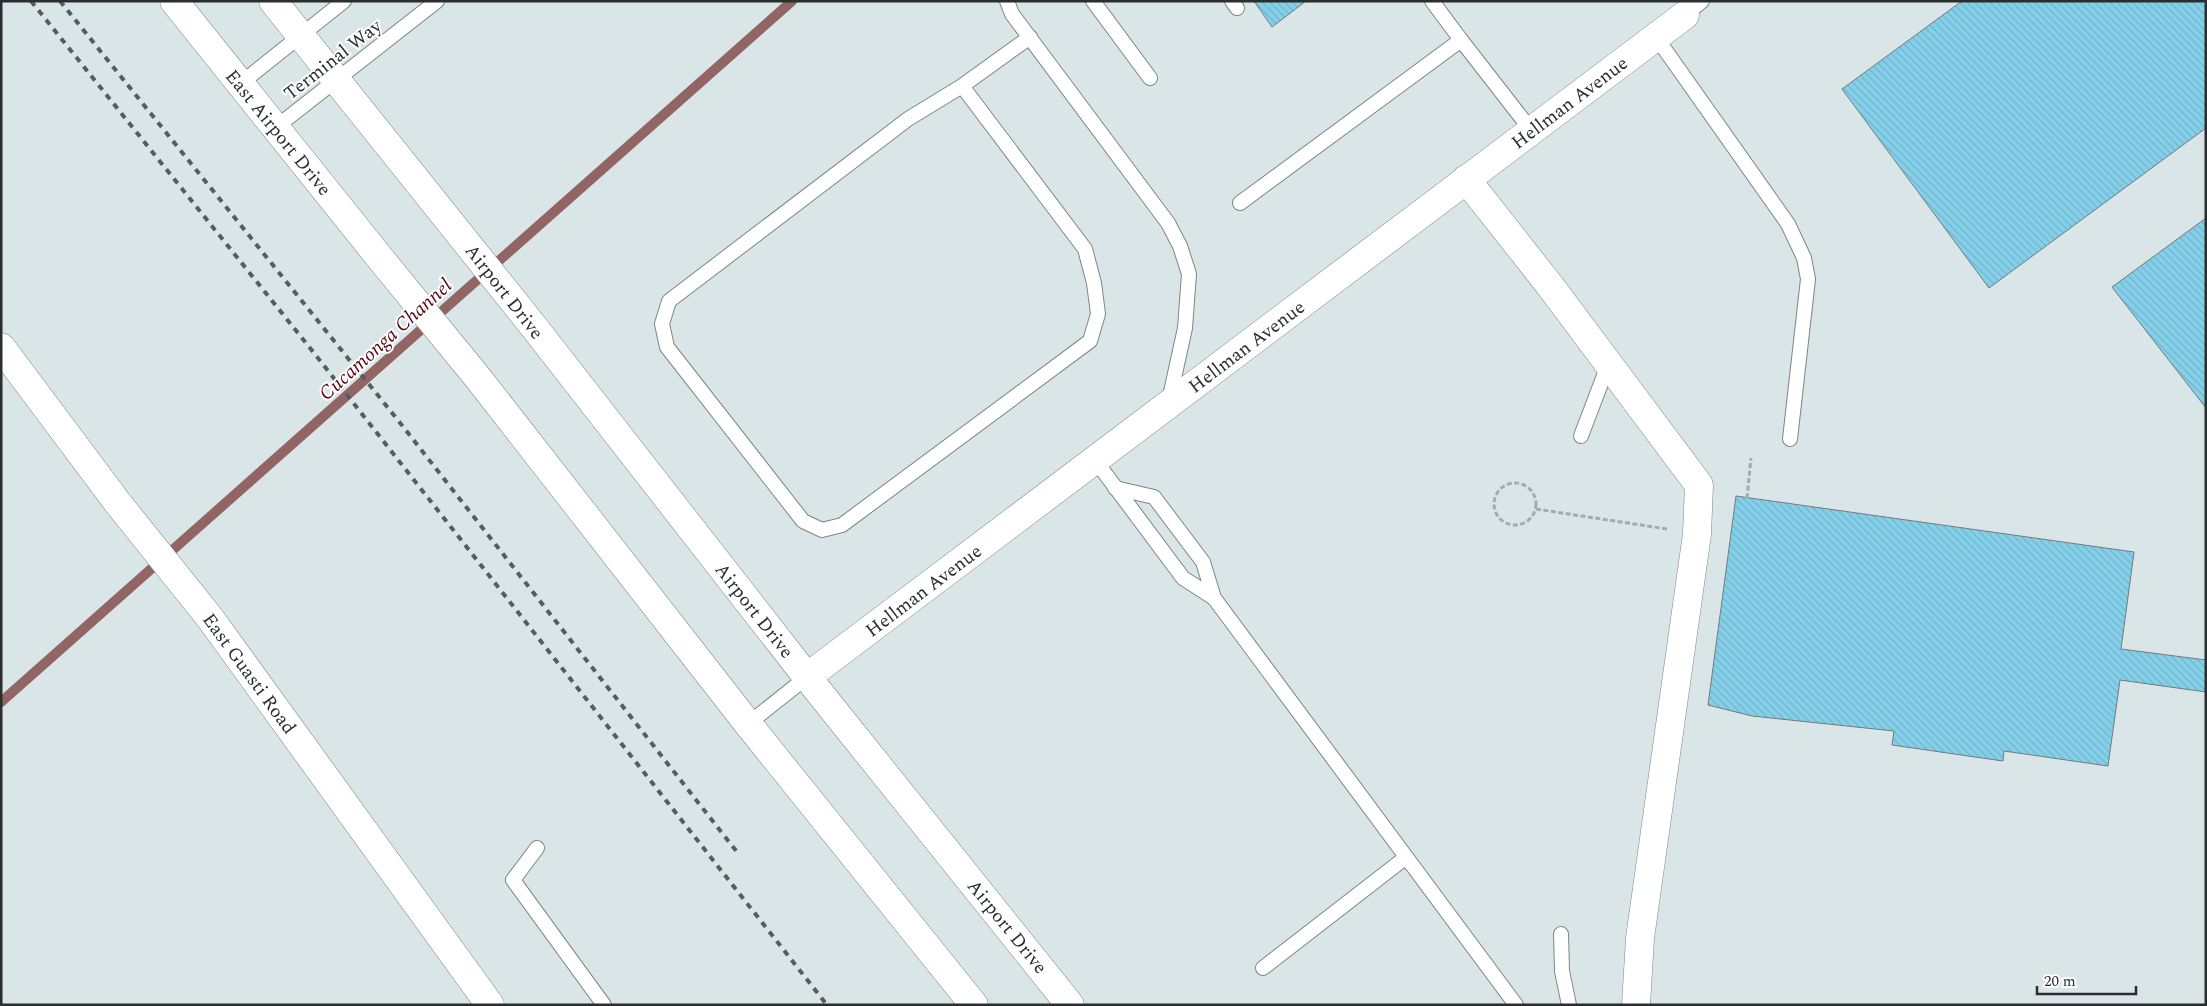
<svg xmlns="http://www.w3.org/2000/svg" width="2207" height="1006" font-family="Spectral,serif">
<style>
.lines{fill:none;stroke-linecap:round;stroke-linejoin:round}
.stream{stroke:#926565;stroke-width:10}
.building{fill:url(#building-back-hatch);stroke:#717b7e}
.lane-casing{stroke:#7d868a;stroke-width:16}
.street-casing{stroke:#7d868a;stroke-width:29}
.secondary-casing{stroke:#7d868a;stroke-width:29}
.path{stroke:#a3abae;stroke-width:3;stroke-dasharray:5 2.5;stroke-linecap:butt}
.lane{stroke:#fff;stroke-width:14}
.street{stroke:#fff;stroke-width:28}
.secondary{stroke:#fff;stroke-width:28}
.rail{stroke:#575c5e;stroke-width:4;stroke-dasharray:6 6;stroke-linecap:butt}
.labels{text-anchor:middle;stroke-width:4;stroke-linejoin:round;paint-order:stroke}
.street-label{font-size:19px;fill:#2a2e2f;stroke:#fff}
.water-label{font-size:20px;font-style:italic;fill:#590514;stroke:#fff}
</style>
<defs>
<pattern id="building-back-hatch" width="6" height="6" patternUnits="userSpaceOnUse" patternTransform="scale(1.25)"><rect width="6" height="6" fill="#84d0ea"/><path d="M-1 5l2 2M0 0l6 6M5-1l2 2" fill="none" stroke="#72b3c9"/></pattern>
</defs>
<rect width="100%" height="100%" fill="#dae5e8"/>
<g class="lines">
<!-- stream -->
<polyline class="stream" points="1,702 792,1"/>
</g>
<!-- building -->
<g class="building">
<polygon points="1254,1 1306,1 1272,27"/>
<polygon points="1962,1 2206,1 2206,128 1989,288 1842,89"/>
<polygon points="2206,218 2206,408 2112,287"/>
<polygon points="1736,496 2134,552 2121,649 2206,660 2206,692 2120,680 2108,766 2004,751 2003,761 1892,745 1894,731 1752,716 1708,705"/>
</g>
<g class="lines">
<defs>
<g id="lane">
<polyline points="1007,1 1012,14 1168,223 1180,246 1189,274 1185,328 1169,401"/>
<polyline points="1093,1 1150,78"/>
<polyline points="1232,1 1237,8"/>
<polyline points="1432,1 1461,40"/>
<polyline points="1685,15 1702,1"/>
<polyline points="1656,37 1788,224 1804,258 1808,279 1790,439"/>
<polyline points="240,84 344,1"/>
<polyline points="962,86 1085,249 1094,283 1098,314 1090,341 842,525 822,530 803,521 667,347 662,324 669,301 908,119 962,86 1030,37"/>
<polyline points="275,128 437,1"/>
<polyline points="1240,203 1461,40 1531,130"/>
<polyline points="1581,436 1608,365"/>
<polyline points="1095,460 1183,578 1214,598"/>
<polyline points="1115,488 1154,497 1203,562 1214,598 1516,1005"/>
<polyline points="748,724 807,677"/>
<polyline points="537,848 513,880 604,1005"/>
<polyline points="1561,934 1562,971 1569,1005"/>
<polyline points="1263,968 1405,858"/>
</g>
<g id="street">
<polyline points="1466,179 1551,287 1699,485 1697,534 1640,938 1636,1005"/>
<polyline points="807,677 1685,15"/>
</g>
<g id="secondary">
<polyline points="174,1 384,263 478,378 748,724 974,1005"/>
<polyline points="273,1 534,327 807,677 1070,1005"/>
<polyline points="1,347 117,502 210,618 490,1005"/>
</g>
</defs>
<!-- lane casing -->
<use href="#lane" class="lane-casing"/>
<!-- street casing -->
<use href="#street" class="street-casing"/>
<!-- secondary casing -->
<use href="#secondary" class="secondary-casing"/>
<!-- path -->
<g class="path">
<circle cx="1515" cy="504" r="21"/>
<polyline points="1747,498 1751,458"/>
<polyline points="1536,509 1667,529"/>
</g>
<!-- lane -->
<use href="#lane" class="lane"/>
<!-- street -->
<use href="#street" class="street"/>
<!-- secondary -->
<use href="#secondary" class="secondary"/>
<!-- rail -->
<g class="rail">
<polyline points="31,1 314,353 827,1005"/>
<polyline points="60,1 397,419 737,852"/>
</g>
</g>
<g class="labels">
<!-- street labels -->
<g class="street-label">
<text transform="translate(332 59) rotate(-38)" y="7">Terminal Way</text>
<text transform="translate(1569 102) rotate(-37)" y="7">Hellman Avenue</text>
<text transform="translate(279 132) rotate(51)" y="7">East Airport Drive</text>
<text transform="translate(505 291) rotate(52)" y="7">Airport Drive</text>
<text transform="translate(1246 346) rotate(-37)" y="7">Hellman Avenue</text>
<text transform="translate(923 590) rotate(-37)" y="7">Hellman Avenue</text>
<text transform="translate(755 610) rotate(52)" y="7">Airport Drive</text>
<text transform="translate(250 673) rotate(54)" y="7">East Guasti Road</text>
<text transform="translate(1008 926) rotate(51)" y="7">Airport Drive</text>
</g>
<!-- water labels -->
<g class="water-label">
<text transform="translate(385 339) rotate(-42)" y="7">Cucamonga Channel</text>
</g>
</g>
<!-- border -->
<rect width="2207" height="1006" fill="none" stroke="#2a2e2f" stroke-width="5"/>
<!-- scale -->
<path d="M2037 986v8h99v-8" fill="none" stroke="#2a2e2f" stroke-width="2.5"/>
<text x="2044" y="986" font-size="15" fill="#2a2e2f" stroke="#ffffff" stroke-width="4" paint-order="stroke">20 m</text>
</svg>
